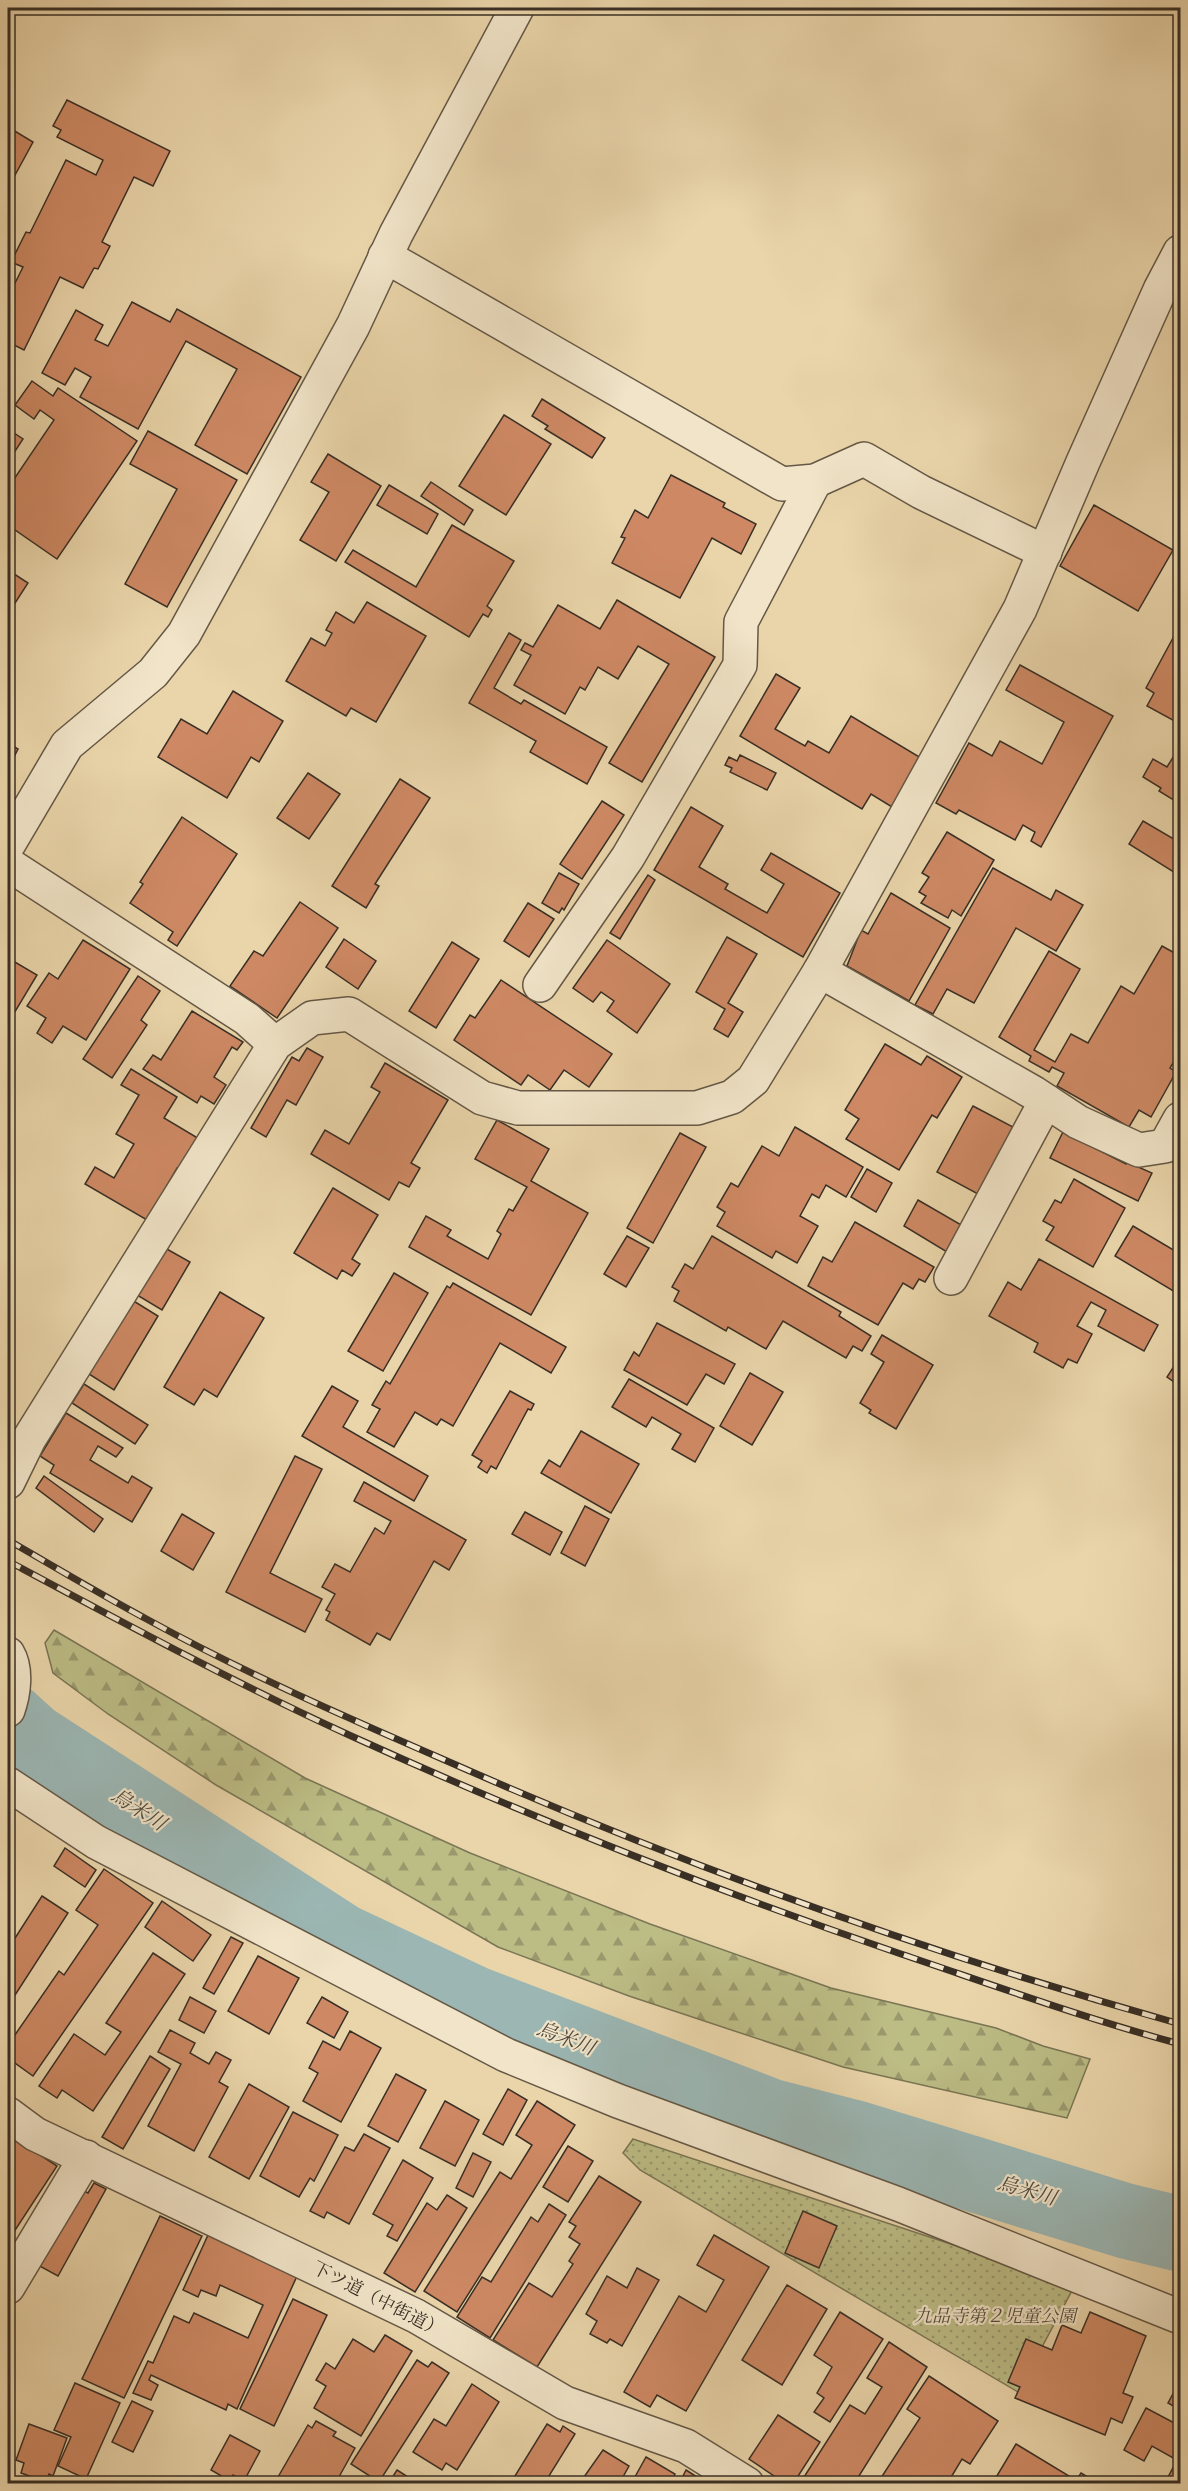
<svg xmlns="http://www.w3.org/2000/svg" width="1188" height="2491" font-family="'IM FELL English','Noto Serif JP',serif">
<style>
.grass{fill:url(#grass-dots);stroke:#7a7655;stroke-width:1.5}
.forest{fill:url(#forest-firs);stroke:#7a7655;stroke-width:1.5}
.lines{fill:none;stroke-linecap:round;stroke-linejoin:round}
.river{stroke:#9bb6b3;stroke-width:75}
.building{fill:#ce8964;stroke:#392f25;stroke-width:1.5}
.minor-casing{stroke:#655846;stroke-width:36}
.minor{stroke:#f1e4c8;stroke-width:33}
.rail-casing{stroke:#392f25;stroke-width:7}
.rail{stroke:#f1e4c8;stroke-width:4.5;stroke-dasharray:14;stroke-linecap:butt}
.labels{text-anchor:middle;stroke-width:4.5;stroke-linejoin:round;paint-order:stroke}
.street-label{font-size:18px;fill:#392f25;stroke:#f1e4c8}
.park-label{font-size:18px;font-style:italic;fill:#534b38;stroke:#f1e4c8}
.water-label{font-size:20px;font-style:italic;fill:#4d4a41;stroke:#f1e4c8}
</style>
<defs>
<pattern id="grass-dots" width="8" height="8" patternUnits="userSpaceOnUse" patternTransform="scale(1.5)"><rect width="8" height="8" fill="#bcbc85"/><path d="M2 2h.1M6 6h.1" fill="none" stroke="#9a996d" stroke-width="1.8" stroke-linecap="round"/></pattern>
<pattern id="forest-firs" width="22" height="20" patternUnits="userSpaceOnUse" patternTransform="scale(1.5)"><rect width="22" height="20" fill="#bcbc85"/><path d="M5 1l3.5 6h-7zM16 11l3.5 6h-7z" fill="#9a996d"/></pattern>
</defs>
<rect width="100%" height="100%" fill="#ead5aa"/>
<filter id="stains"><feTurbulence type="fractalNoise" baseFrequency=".00333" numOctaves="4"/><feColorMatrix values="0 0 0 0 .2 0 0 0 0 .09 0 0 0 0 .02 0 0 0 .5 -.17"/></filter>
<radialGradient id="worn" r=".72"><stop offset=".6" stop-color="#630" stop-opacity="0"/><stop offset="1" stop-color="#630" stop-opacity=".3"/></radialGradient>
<!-- grass -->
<polygon class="grass" points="633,2139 1075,2285 1018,2392 640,2170 623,2153"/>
<!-- forest -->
<polygon class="forest" points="54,1630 305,1778 470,1853 650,1924 831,1988 996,2028 1043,2046 1090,2059 1067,2118 843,2067 629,1996 498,1947 216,1785 108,1714 53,1673 45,1643"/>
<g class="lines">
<!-- river -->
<polyline class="river" points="8,1719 31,1740 341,1941 473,2003 770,2116 856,2138 1126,2221 1180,2234"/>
</g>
<!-- building -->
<g class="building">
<polygon points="67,100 170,151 153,186 134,177 102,242 110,246 98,269 94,268 83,288 60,277 24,350 8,342 8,289 11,281 15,283 23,267 11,262 26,232 30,233 66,160 96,175 103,160 57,137 61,130 53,126"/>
<polygon points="8,127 33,142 8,188"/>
<polygon points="132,302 170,322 177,309 301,377 247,474 195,445 237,369 186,341 138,429 80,397 91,377 75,368 65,385 42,373 76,310 103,325 95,340 108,346"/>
<polygon points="32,381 53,396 58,388 137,441 57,559 8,525 8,488 54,420 40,410 34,419 15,405"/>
<polygon points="542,399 605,438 592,458 545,429 548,426 532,416"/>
<polygon points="504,415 551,444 506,515 459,486"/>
<polygon points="8,429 23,439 8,462"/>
<polygon points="148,431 237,480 167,607 125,584 177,489 130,464"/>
<polygon points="328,454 381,486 336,561 300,540 329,492 311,482"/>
<polygon points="671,475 725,503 723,507 756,524 741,554 712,538 680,598 612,563 625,538 621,537 635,510 648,518"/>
<polygon points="431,482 473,510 464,525 421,496"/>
<polygon points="389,485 438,514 427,534 377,505"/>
<polygon points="1094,505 1173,550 1138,611 1060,566"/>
<polygon points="452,525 514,561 487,606 492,610 488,617 483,614 469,637 345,562 353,550 416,587"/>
<polygon points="8,570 28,583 8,614"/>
<polygon points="617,600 715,657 642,782 609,763 669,664 638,646 618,679 598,667 585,690 580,687 565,714 514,685 531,655 521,650 525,643 533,647 558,605 600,629"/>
<polygon points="367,602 426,636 376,722 351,708 346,716 286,681 311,638 325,646 332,633 326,630 336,612 354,623"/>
<polygon points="1180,625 1180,724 1147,706 1154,693 1146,688"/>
<polygon points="509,633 521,640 494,688 521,704 524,700 607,747 587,784 530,752 536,741 469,703"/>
<polygon points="1020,665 1113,716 1041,847 1031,841 1035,832 1023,825 1015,840 959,810 956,814 936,803 969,743 992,756 1000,741 1042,764 1064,722 1006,690"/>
<polygon points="776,674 800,688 775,729 805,746 808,741 829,753 851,716 921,758 892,807 871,794 862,809 740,736"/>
<polygon points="233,691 283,721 259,762 251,757 227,798 158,757 181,719 207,734"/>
<polygon points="8,743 18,749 14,757 8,753"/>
<polygon points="1180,746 1180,804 1159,791 1161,788 1143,777 1153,759 1167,767"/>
<polygon points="740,755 776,773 767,790 730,772 732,768 725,765 729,757 737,761"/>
<polygon points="308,773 340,794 309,839 277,818"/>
<polygon points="400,779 430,798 375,884 379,886 366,908 332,886"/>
<polygon points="602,801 624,815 582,879 560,864"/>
<polygon points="691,807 723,826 699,867 728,884 725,889 767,913 784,884 761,870 771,853 840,893 803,957 654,870"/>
<polygon points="182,817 237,854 177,946 168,940 173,932 130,903 143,884 140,882"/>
<polygon points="1143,821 1177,841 1180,836 1180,876 1129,844"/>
<polygon points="947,832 994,860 961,916 952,910 948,918 921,903 926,896 919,892 929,877 922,873"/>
<polygon points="993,868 1051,900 1056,890 1083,905 1056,951 1016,928 974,1003 947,989 933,1014 915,1005"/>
<polygon points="559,873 579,884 564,910 562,908 559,913 542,903"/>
<polygon points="648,875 655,880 620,939 610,933"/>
<polygon points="891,893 950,928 909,1001 847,966 861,930 868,934"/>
<polygon points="300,902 338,928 277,1018 230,986 254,951 263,956"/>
<polygon points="528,903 554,919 529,957 504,941"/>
<polygon points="727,937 757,954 728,1003 743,1012 728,1037 714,1029 725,1009 696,992"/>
<polygon points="344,939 376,961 358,989 326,967"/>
<polygon points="83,940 130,969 86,1040 63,1026 52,1043 37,1033 46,1018 27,1006 49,973 58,979"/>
<polygon points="607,940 670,984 637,1033 607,1011 614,1001 601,992 593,1002 573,988"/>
<polygon points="452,942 479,959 436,1028 409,1011"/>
<polygon points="1162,946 1180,956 1180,1051 1170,1068 1176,1072 1151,1117 1139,1110 1129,1127 1057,1086 1064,1073 1052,1067 1049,1072 1029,1061 1031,1056 999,1037 1049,951 1080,969 1034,1050 1055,1062 1071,1034 1088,1043 1121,986 1134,994"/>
<polygon points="8,958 37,975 13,1015 8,1012"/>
<polygon points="138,976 160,991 141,1020 147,1025 112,1078 83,1059"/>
<polygon points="501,980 612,1054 589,1087 564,1070 550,1090 528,1075 521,1085 454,1040 470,1015 475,1018"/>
<polygon points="192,1011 243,1042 237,1050 232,1047 214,1077 226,1085 214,1104 201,1096 197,1103 143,1069 153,1055 161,1060"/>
<polygon points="885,1044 921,1065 927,1056 962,1077 937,1118 932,1115 899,1170 846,1139 859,1119 845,1110"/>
<polygon points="307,1048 323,1057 296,1105 287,1100 266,1137 251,1128 292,1057 299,1061"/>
<polygon points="385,1063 448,1100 411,1163 420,1168 409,1187 399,1182 389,1200 311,1154 325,1130 349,1144 380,1092 371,1087"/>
<polygon points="131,1069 177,1097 164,1118 201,1140 182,1171 177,1168 147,1220 85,1184 95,1167 114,1178 134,1144 116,1134 139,1095 121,1085"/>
<polygon points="973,1106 1013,1127 978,1194 937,1172"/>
<polygon points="497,1120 549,1149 531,1181 588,1213 531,1315 409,1247 426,1216 451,1230 447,1236 488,1259 501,1234 497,1231 509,1209 513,1211 527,1187 475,1159"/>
<polygon points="795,1127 863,1167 846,1197 826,1185 819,1198 812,1194 800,1216 818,1226 797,1263 776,1251 772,1258 717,1226 725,1212 717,1207 731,1183 738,1187 762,1146 779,1156"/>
<polygon points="1063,1132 1126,1164 1127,1162 1152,1173 1138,1201 1050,1158"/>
<polygon points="680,1133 706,1147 653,1243 627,1228"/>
<polygon points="867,1169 892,1183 876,1212 851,1197"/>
<polygon points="1074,1179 1125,1208 1093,1267 1046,1240 1054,1227 1043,1221 1055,1200 1061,1203"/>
<polygon points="333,1188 378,1215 352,1259 360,1264 352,1276 342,1270 337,1279 294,1253"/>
<polygon points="918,1200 963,1226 947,1252 904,1226"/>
<polygon points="855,1222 934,1267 925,1282 919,1279 913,1289 903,1283 878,1325 808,1286 823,1257 832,1262"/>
<polygon points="1133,1226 1175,1251 1180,1241 1180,1295 1115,1256"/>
<polygon points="627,1236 649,1248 626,1287 604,1274"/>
<polygon points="712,1236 841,1312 839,1316 871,1336 862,1351 853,1346 846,1358 783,1321 766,1349 728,1327 726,1331 674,1301 679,1291 672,1287 685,1264 693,1269"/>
<polygon points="165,1248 190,1262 162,1310 137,1295"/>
<polygon points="1039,1259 1158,1325 1144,1351 1098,1326 1106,1310 1091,1302 1077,1326 1092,1334 1077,1363 1068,1359 1063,1368 1034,1352 1038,1343 989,1316 1008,1282 1021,1290"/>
<polygon points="394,1273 428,1293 383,1371 348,1351"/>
<polygon points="453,1283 566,1347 551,1373 500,1343 453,1426 441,1419 437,1425 415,1412 394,1447 367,1432 380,1409 372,1405 386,1381 390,1384 447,1286 450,1288"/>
<polygon points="220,1292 264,1318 217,1397 204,1389 194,1405 164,1387"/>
<polygon points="132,1300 158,1316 114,1390 89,1374"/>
<polygon points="657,1323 735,1364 724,1384 706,1374 687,1405 624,1370 634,1352 639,1356"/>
<polygon points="882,1335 933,1365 896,1429 869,1413 871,1410 860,1403 884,1362 871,1354"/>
<polygon points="1180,1357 1180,1386 1167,1377"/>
<polygon points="750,1373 783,1392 752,1445 720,1426"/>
<polygon points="629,1379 714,1428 695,1462 672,1449 681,1434 652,1417 646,1427 612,1407"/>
<polygon points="84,1384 148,1425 135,1444 72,1403"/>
<polygon points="332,1386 358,1401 343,1427 428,1476 414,1501 302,1436"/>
<polygon points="510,1391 534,1404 531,1410 528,1409 496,1469 491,1466 487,1473 478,1467 482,1461 472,1455"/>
<polygon points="66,1413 123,1448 116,1457 98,1446 90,1460 128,1483 132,1476 152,1488 132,1522 50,1473 54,1465 40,1456"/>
<polygon points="581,1431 639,1464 611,1513 541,1473 549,1460 560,1467"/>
<polygon points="295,1456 322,1469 270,1573 322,1599 305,1632 226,1592"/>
<polygon points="44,1476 103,1519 94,1532 36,1488"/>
<polygon points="364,1482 466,1540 449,1570 434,1561 390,1640 377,1633 370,1645 326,1620 330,1612 326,1610 335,1594 322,1587 335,1564 350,1572 375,1528 384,1534 391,1521 354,1501"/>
<polygon points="585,1506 609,1519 585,1566 561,1553"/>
<polygon points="525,1512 562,1532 550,1555 512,1534"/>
<polygon points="182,1514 214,1533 193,1570 161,1551"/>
<polygon points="65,1848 96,1870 85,1887 54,1866"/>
<polygon points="104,1869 153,1903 33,2076 8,2058 8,2045 59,1971 64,1975 98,1925 76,1910"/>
<polygon points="42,1896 68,1913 8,2006 8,1949"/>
<polygon points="162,1901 211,1935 193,1961 145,1927"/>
<polygon points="231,1937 243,1943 214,1994 203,1988"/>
<polygon points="153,1953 185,1974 93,2111 62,2090 57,2098 39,2086 74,2034 105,2055 121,2032 106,2023"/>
<polygon points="258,1956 299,1978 269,2034 228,2011"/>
<polygon points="190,1997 216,2011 204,2033 179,2020"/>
<polygon points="322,1997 348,2012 334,2038 307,2023"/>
<polygon points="170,2030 195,2043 190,2053 209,2064 216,2052 231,2060 219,2082 228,2087 194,2151 148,2126 181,2064 158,2052"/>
<polygon points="350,2031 381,2048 341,2122 303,2101 318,2073 309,2068 323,2041 340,2050"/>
<polygon points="150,2056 170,2069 123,2149 102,2137"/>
<polygon points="396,2074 426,2090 398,2142 368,2126"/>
<polygon points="249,2084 289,2107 249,2179 209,2157"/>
<polygon points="508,2089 527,2100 503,2145 483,2134"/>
<polygon points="445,2101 479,2120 455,2166 420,2148"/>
<polygon points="537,2101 575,2125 457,2312 424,2291 500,2172 511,2179 532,2145 516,2135"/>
<polygon points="293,2112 338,2135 314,2181 310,2178 299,2197 260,2176"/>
<polygon points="8,2134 57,2166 8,2241 8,2197 13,2188 8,2185"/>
<polygon points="364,2134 390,2148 349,2224 327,2212 324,2218 310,2211 345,2147 354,2151"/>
<polygon points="568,2146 593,2161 568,2202 543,2187"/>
<polygon points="473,2153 491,2162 473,2197 456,2188"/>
<polygon points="403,2160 433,2178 397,2241 387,2236 393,2225 373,2214"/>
<polygon points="599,2176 641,2202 537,2367 493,2340 529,2283 552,2297 573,2264 569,2261 580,2244 569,2237 576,2226 569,2222"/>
<polygon points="94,2183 106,2189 58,2276 34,2263 64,2209 71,2213 84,2191 88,2193"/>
<polygon points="447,2195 467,2208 415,2292 384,2273 427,2203 437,2210"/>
<polygon points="549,2204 566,2215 490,2338 457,2317 482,2277 491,2282 531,2217 538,2222"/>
<polygon points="803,2211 837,2226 819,2268 785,2253"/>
<polygon points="160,2216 202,2236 124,2398 82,2379"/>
<polygon points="208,2235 297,2276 237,2409 228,2404 226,2410 151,2375 149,2380 158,2385 151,2400 133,2393 148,2361 153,2363 174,2316 189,2323 194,2313 248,2338 263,2305 220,2285 216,2296 201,2290 198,2297 183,2290"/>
<polygon points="714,2235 769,2267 686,2411 657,2395 650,2407 624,2392 679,2296 706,2312 724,2280 697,2265"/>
<polygon points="637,2268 659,2280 622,2346 610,2339 607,2343 590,2334 597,2321 586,2314 607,2276 627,2288"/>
<polygon points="787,2285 827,2309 782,2385 742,2360"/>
<polygon points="293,2299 327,2315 274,2426 240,2409"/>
<polygon points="840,2312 883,2339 830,2422 814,2412 824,2398 817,2393 832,2367 814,2355"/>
<polygon points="1090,2312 1146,2336 1123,2393 1133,2397 1122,2423 1111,2418 1105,2435 1015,2398 1020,2387 1008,2382 1026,2339 1052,2350 1062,2325 1081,2333"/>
<polygon points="385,2335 412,2351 361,2436 314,2408 326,2386 316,2380 326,2363 335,2369 353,2339 374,2352"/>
<polygon points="889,2342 927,2367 854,2484 807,2484 809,2480 804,2477 850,2405 865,2414 882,2387 867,2378"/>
<polygon points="417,2360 428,2367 432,2362 449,2373 379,2482 351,2464"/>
<polygon points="929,2376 998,2421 970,2464 962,2459 947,2484 877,2484 920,2418 907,2409"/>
<polygon points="1180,2381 1180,2410 1168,2403"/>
<polygon points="75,2383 120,2403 86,2479 58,2466 71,2437 54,2430"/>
<polygon points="472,2384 499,2402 457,2470 446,2463 442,2470 413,2452 434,2419 446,2426"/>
<polygon points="132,2401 153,2411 133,2452 112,2442"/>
<polygon points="1146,2408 1180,2426 1180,2484 1166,2481 1177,2460 1152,2446 1144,2461 1124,2450"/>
<polygon points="778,2415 820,2442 793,2484 786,2484 749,2459"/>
<polygon points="316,2421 336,2432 333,2436 355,2448 335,2484 274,2484 308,2425 312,2428"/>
<polygon points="29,2424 67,2438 53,2476 49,2474 46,2482 21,2473 24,2463 16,2460"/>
<polygon points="547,2424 560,2432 563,2426 575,2434 544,2484 539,2481 537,2484 510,2484"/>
<polygon points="230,2435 260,2451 244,2481 233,2475 230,2481 211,2470"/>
<polygon points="1016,2444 1069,2476 1065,2484 1002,2484 995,2479"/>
<polygon points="603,2450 629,2466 619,2484 579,2484"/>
<polygon points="646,2457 675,2474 670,2484 631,2484"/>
<polygon points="397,2470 419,2484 388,2484"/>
<polygon points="686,2470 708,2484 679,2484"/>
<polygon points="1081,2473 1099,2484 1074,2484"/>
</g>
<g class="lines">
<defs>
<g id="minor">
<polyline points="385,256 782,484 815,481 864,459 921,492 1045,552"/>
<polyline points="8,845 67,745 153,673 184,634 353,326 396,234 517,8"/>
<polyline points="8,864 247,1019 275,1044"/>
<polyline points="820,971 1034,1093 1078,1122 1139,1150 1165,1146 1180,1119"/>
<polyline points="540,985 628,857 740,665 741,622 815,481"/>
<polyline points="951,1278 1046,1101"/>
<polyline points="8,1482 29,1439 275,1044 312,1018 349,1014 482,1098 518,1108 697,1108 732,1097 753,1080 820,971 1020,609 1083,462 1160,290 1180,252"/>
<path d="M8,1654C17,1669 14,1693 8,1710"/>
<polyline points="8,1784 96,1842 506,2055 618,2101 898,2204 1180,2317"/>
<polyline points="8,2114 35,2134 416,2316 565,2403 686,2446 747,2484"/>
<polyline points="8,2287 86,2157"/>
</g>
</defs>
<!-- minor casing -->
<use href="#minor" class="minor-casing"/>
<!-- minor -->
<use href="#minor" class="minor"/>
<defs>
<g id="rail">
<path d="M8,1540C56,1568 103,1596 152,1622C247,1674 348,1718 447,1761C685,1866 930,1954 1180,2024"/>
<path d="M8,1561C120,1621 233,1682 349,1735C529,1817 714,1890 901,1954C993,1985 1086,2019 1180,2044"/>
</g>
</defs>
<!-- rail casing -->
<use href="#rail" class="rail-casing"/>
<!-- rail -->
<use href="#rail" class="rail"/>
</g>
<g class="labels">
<!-- street labels -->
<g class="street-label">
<text transform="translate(378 2299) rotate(27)" y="6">下ツ道（中街道）</text>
</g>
<!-- park labels -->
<g class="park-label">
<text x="995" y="2322">九品寺第２児童公園</text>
</g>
<!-- water labels -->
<g class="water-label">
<text transform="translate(139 1809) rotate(33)" y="7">烏米川</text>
<text transform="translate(566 2038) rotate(21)" y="7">烏米川</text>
<text transform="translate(1027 2190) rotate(16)" y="7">烏米川</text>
</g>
</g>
<!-- margin -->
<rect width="1188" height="2491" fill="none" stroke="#ead5aa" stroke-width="30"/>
<rect x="9" y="9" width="1170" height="2473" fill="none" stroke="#392f25" stroke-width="3"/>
<rect x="15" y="15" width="1158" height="2461" fill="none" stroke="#392f25" stroke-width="1.5"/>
<rect width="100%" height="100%" filter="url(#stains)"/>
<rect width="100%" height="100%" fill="url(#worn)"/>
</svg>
